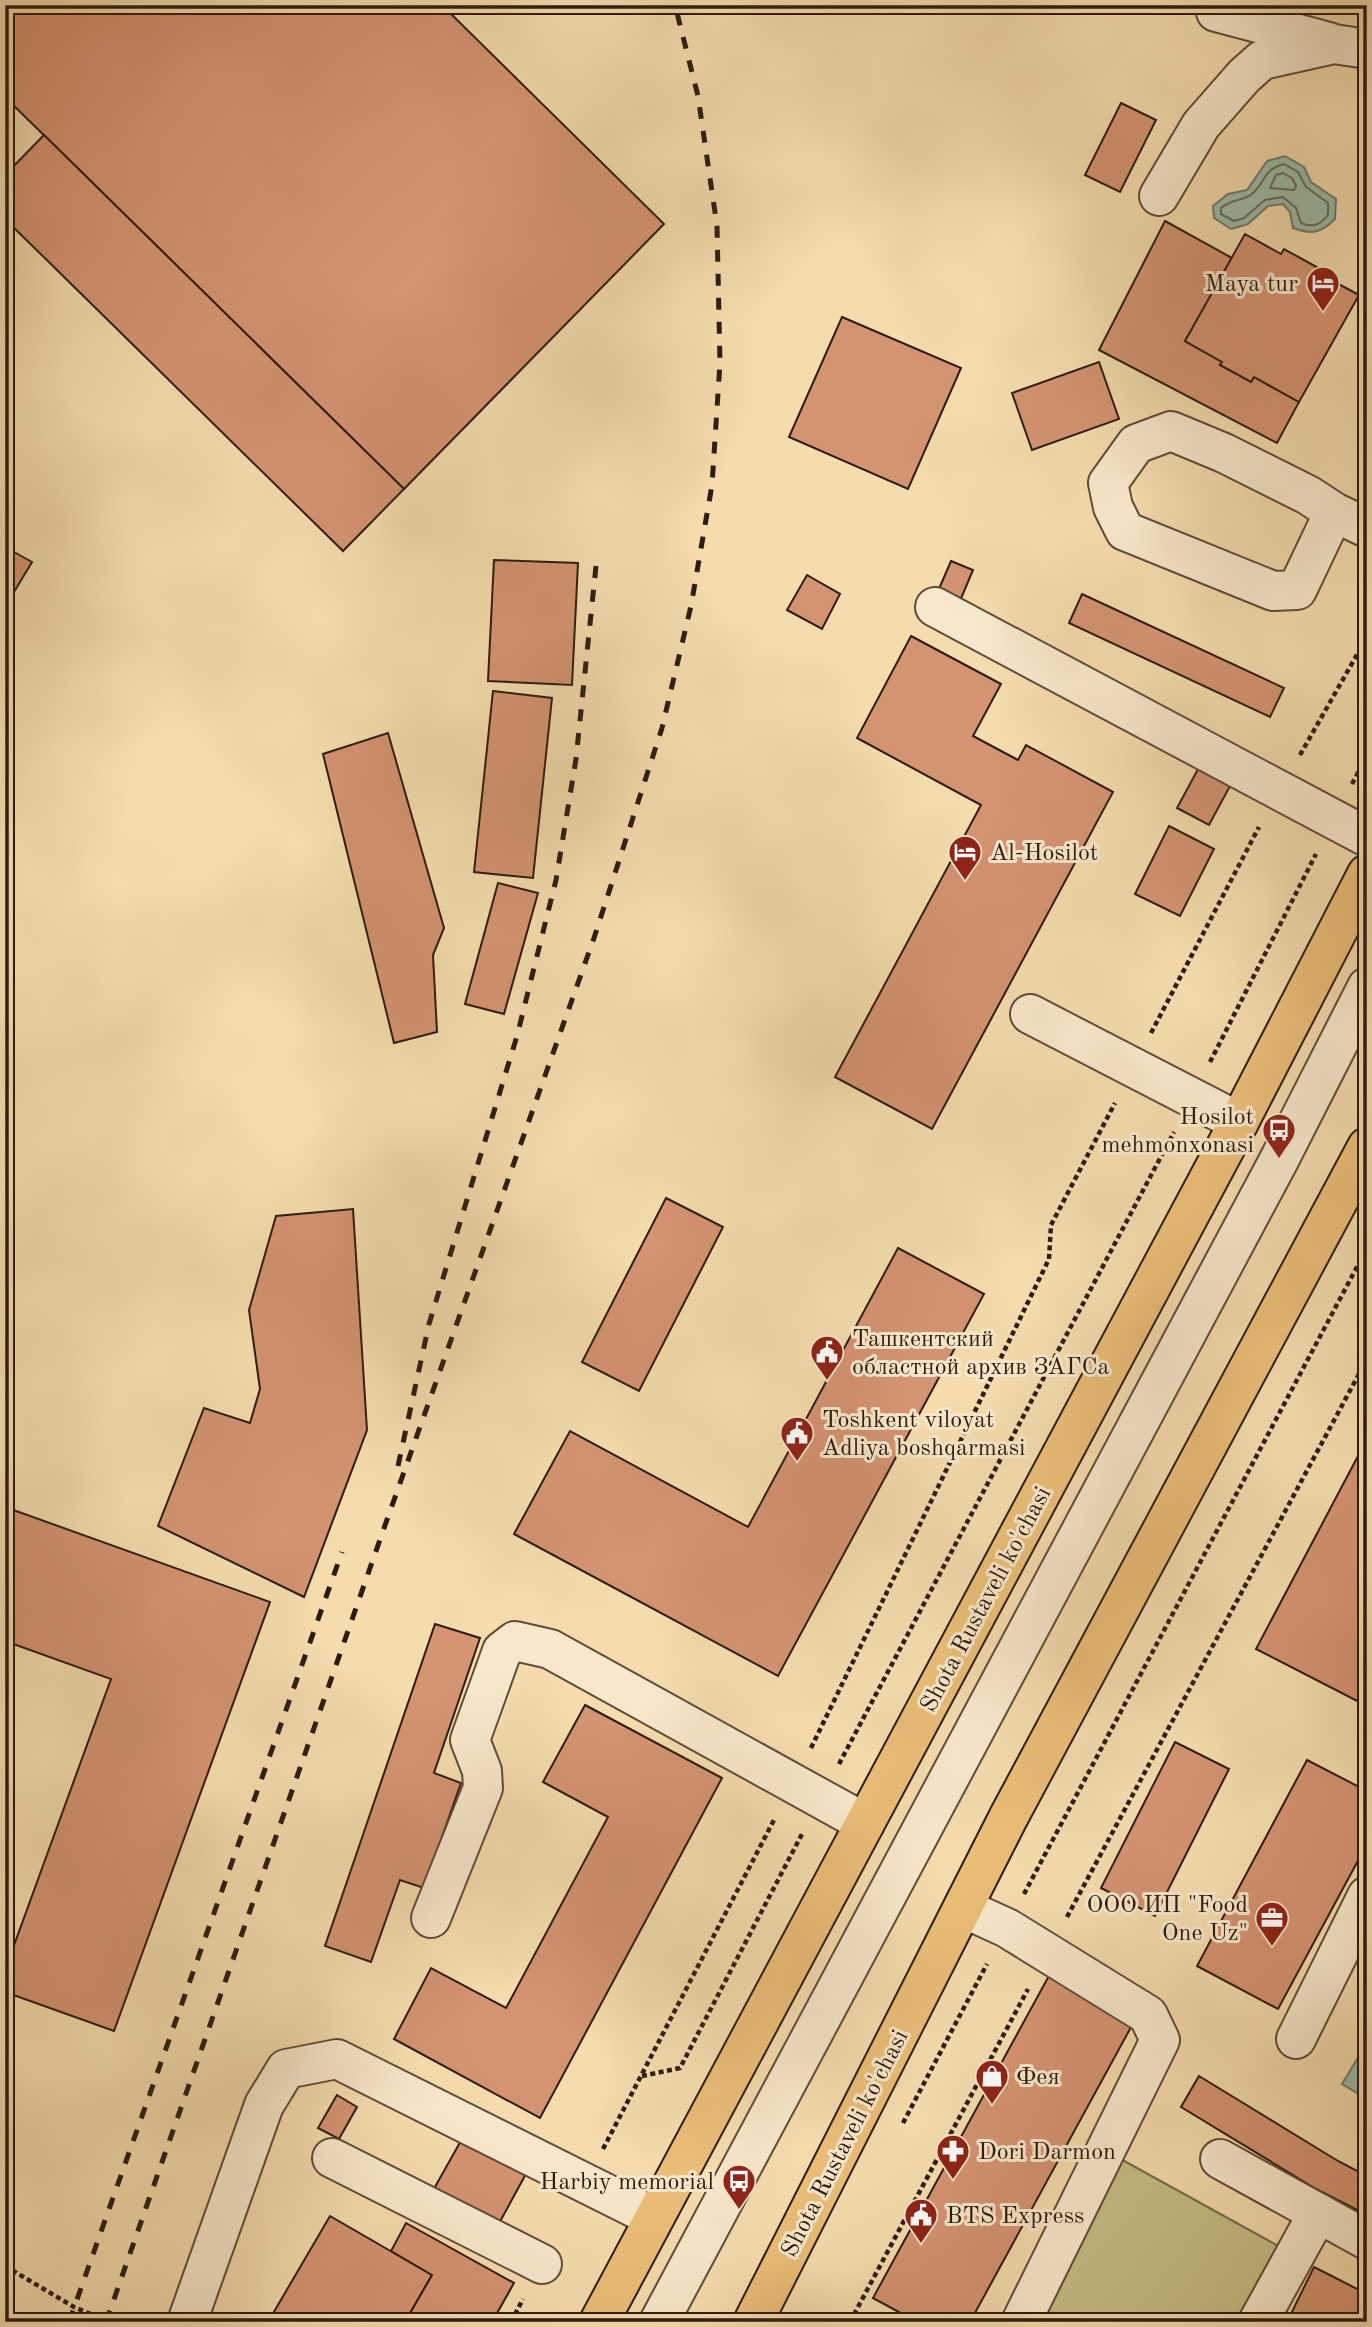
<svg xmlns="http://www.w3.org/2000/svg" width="1372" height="2327" font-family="'Old Standard TT',serif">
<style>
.green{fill:#c4be85;stroke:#786d4a;stroke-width:2}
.water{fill:#9cbcab;stroke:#707c6c;stroke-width:2}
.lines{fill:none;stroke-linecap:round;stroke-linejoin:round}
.shore{stroke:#646c5c;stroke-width:2}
.building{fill:#d49373;stroke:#2d1c0e;stroke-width:2}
.minor-casing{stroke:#5f4c36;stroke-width:42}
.major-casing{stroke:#2d1c0e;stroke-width:42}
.path{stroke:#2d1c0e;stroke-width:4.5;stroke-dasharray:5 3.5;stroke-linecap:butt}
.minor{stroke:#f8e8cb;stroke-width:38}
.major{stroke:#eabe78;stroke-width:38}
.rail{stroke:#2d1c0e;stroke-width:5;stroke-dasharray:12 12;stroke-linecap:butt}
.labels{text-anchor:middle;stroke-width:6;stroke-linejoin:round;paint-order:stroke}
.poi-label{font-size:24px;fill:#2d1c0e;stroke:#f8e8cb;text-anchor:start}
.street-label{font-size:24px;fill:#2d1c0e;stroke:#f8e8cb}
</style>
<rect width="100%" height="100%" fill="#f4dcaf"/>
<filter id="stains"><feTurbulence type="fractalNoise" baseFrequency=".00286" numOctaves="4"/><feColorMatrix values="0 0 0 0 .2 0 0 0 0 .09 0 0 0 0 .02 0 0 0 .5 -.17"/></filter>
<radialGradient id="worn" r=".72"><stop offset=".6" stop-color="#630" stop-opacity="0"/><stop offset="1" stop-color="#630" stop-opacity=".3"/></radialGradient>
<!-- green -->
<polygon class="green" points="1117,2157 1282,2248 1242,2322 1028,2322"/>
<!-- water -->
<g class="water">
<path d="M1285,156L1304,167L1311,182L1336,199L1335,219C1321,233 1312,235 1293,228L1290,212L1283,204L1268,206L1248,224L1231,229L1214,218L1213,206L1228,194L1247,190L1267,161Z"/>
<polygon points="1367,2043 1367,2099 1342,2084"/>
</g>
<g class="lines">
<!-- shore -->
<g class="shore">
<path d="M1284,164L1298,172L1306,187L1328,203V215C1320,225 1313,228 1301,223L1296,208L1283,197L1265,200L1244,218L1234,221L1221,214V208C1233,198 1244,201 1252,194C1266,182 1263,169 1284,164Z"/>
<polygon points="1283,173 1292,178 1296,186 1294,190 1270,188 1276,175"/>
</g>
</g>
<!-- building -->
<g class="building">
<polygon points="5,5 442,5 664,224 404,489 5,97"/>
<polygon points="1121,103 1156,120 1120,192 1085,175"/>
<polygon points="44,135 404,489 343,551 5,219 5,175"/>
<polygon points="1165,221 1232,258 1185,341 1222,362 1220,365 1251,382 1254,377 1299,402 1277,443 1099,350"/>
<polygon points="1245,234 1281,254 1284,249 1322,270 1320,274 1359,295 1299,402 1254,377 1251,382 1220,365 1222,362 1185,341"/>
<polygon points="842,317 961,368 908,489 789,437"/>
<polygon points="1099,362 1119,419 1032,450 1012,393"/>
<polygon points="5,547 32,562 5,607"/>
<polygon points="494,560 578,563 572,685 488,681"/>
<polygon points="951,561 973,570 960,601 938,591"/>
<polygon points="807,575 840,594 822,629 787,610"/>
<polygon points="1082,594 1284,688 1270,717 1069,623"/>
<polygon points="911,636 1001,684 973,736 1018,760 1026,745 1113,792 932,1129 835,1077 981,805 857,738"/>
<polygon points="493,691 552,698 533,878 474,872"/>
<polygon points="388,733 444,928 433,955 437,1032 394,1043 323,754"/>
<polygon points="1198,769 1230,786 1209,825 1177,808"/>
<polygon points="1169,826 1214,849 1180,916 1135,894"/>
<polygon points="498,883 538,893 504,1014 465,1004"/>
<polygon points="666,1198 723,1227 639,1391 582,1362"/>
<polygon points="353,1209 367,1430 304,1597 158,1526 204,1408 250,1423 260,1389 249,1310 276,1216"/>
<polygon points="898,1248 984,1294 778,1676 514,1534 570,1431 748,1527"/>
<polygon points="1367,1439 1367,1706 1256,1649"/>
<polygon points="5,1507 270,1602 114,2031 5,1992 5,1970 111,1679 5,1641"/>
<polygon points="435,1624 480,1638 434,1773 461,1783 424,1888 400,1880 371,1962 325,1946"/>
<polygon points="585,1705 722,1778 540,2118 394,2039 431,1968 506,2008 608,1817 543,1782"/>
<polygon points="1175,1742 1229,1769 1155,1916 1101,1888"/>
<polygon points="1307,1760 1367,1791 1367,1844 1278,2009 1197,1966"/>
<polygon points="1051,1972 1136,2018 970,2322 917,2322 873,2298"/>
<polygon points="1199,2076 1338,2161 1367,2176 1367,2215 1316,2189 1181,2107"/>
<polygon points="337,2095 357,2107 339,2139 318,2128"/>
<polygon points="463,2137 527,2172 496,2229 431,2194"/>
<polygon points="330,2216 432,2275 405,2322 268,2322"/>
<polygon points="406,2223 514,2283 492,2322 405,2322 432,2275 391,2251"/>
<polygon points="1314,2267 1367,2294 1367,2322 1287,2322"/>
</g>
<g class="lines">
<defs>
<g id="minor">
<polyline points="1216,12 1329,42"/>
<polyline points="1159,196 1201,125 1244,76 1262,60 1334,44 1367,49"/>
<polyline points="1334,512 1297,590 1273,591 1125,531 1113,507 1108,483 1136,444 1171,431 1224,453 1308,495 1334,512 1367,528"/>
<polyline points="935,607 1367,837"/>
<polyline points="1030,1014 1239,1122"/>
<polyline points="963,1908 1007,1928 1148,2015 1160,2040 1021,2322"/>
<polyline points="431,1918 483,1788 482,1771 470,1740 502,1651 515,1641 550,1649 865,1823"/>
<polyline points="1296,2039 1367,1896"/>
<polyline points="332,2158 542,2264"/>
<polyline points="1220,2159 1367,2240"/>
<polyline points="187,2322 264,2105 286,2069 337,2059 653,2217"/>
<polyline points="659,2322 1279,1160 1367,987"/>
<polyline points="1258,2322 1318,2213"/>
</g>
<g id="major">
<polyline points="599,2322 1239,1122 1367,874"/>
<polyline points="753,2322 1008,1818 1367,1147"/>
</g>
</defs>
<!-- minor casing -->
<use href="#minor" class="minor-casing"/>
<!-- major casing -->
<use href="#major" class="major-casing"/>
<!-- path -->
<g class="path">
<polyline points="1300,755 1367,637"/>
<polyline points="1352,784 1367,756"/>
<polyline points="1151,1033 1259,827"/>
<polyline points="1210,1062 1316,854"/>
<polyline points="811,1748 1049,1259 1051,1225 1115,1103"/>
<polyline points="839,1764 1174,1132"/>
<polyline points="1024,1894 1367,1248"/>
<polyline points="1067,1917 1367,1359"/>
<polyline points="642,2076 680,2068 802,1834"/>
<polyline points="903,2123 987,1964"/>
<polyline points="603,2149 775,1818"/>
<polyline points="5,2266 74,2307 109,2322"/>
<polyline points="511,2322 523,2299"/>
<polyline points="850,2322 1028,1989"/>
</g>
<!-- minor -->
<use href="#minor" class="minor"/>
<!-- major -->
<use href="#major" class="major"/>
<!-- rail -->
<g class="rail">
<polyline points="398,1466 429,1324 517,1036 556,880 576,759 596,566"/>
<polyline points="69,2322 342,1552"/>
<polyline points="106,2322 383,1531 594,938 662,728 691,606 712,485 720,363 717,226 698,96 675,5"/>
</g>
</g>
<!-- icons -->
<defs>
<symbol id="hotel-pin" viewBox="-11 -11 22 30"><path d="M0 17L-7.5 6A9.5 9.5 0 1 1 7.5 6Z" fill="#8f2418" stroke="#f8e8cb"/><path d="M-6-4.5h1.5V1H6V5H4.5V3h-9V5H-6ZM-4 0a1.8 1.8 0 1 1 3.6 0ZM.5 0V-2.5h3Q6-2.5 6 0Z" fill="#fff"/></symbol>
<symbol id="bus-pin" viewBox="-11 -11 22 30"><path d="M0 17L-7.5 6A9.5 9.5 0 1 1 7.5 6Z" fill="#8f2418" stroke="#f8e8cb"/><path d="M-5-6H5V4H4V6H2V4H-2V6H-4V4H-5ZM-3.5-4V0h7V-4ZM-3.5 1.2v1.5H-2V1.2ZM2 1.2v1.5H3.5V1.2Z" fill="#fff"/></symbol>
<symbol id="civic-pin" viewBox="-11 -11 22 30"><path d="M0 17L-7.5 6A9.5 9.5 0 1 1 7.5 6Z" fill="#8f2418" stroke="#f8e8cb"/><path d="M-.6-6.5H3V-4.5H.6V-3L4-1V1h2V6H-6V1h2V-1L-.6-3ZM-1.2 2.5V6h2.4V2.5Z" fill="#fff"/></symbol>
<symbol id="office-pin" viewBox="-11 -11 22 30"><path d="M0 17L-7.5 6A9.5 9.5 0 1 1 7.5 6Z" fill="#8f2418" stroke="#f8e8cb"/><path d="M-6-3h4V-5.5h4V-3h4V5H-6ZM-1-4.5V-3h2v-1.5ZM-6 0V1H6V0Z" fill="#fff"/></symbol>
<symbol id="shop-pin" viewBox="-11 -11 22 30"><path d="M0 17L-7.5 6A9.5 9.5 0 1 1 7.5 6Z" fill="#8f2418" stroke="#f8e8cb"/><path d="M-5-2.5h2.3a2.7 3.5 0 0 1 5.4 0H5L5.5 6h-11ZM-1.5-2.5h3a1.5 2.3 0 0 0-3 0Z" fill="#fff"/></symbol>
<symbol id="pharmacy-pin" viewBox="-11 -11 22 30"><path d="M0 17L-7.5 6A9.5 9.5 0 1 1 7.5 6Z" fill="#8f2418" stroke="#f8e8cb"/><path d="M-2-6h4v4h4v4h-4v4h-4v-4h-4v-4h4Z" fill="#fff"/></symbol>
</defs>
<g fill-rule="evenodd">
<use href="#hotel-pin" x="1304" y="264" width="38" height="52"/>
<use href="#hotel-pin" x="946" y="833" width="38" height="52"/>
<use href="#bus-pin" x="1260" y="1111" width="38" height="52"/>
<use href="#civic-pin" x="808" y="1333" width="38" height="52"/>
<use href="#civic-pin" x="778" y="1414" width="38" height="52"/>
<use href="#office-pin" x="1253" y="1899" width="38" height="52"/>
<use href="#shop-pin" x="973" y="2057" width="38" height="52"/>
<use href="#pharmacy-pin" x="934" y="2132" width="38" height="52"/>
<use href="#bus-pin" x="720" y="2162" width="38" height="52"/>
<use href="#civic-pin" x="902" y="2196" width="38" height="52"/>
</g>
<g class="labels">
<!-- poi labels -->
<g class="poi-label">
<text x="1298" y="291" text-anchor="end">Maya tur</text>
<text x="990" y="860">Al-Hosilot</text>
<text x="1254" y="1124" text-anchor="end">Hosilot<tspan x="1254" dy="28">mehmonxonasi</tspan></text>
<text x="852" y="1346">Ташкентский<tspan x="852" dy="28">областной архив ЗАГСа</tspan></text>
<text x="822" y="1427">Toshkent viloyat<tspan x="822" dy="28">Adliya boshqarmasi</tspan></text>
<text x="1248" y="1912" text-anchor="end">ООО ИП "Food<tspan x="1248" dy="28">One Uz"</tspan></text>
<text x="1016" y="2084">Фея</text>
<text x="978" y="2159">Dori Darmon</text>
<text x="714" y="2189" text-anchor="end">Harbiy memorial</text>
<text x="946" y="2223">BTS Express</text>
</g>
<!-- street labels -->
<g class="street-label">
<text transform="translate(985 1599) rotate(-62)" y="8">Shota Rustaveli ko'chasi</text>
<text transform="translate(844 2143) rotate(-63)" y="8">Shota Rustaveli ko'chasi</text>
</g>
</g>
<!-- margin -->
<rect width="1372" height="2327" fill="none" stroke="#f4dcaf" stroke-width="28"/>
<rect x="7" y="7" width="1358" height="2313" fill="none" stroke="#2d1c0e" stroke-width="3.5"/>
<rect x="14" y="14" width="1344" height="2299" fill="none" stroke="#2d1c0e" stroke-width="2"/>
<rect width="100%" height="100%" filter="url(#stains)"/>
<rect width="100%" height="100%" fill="url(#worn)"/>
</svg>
